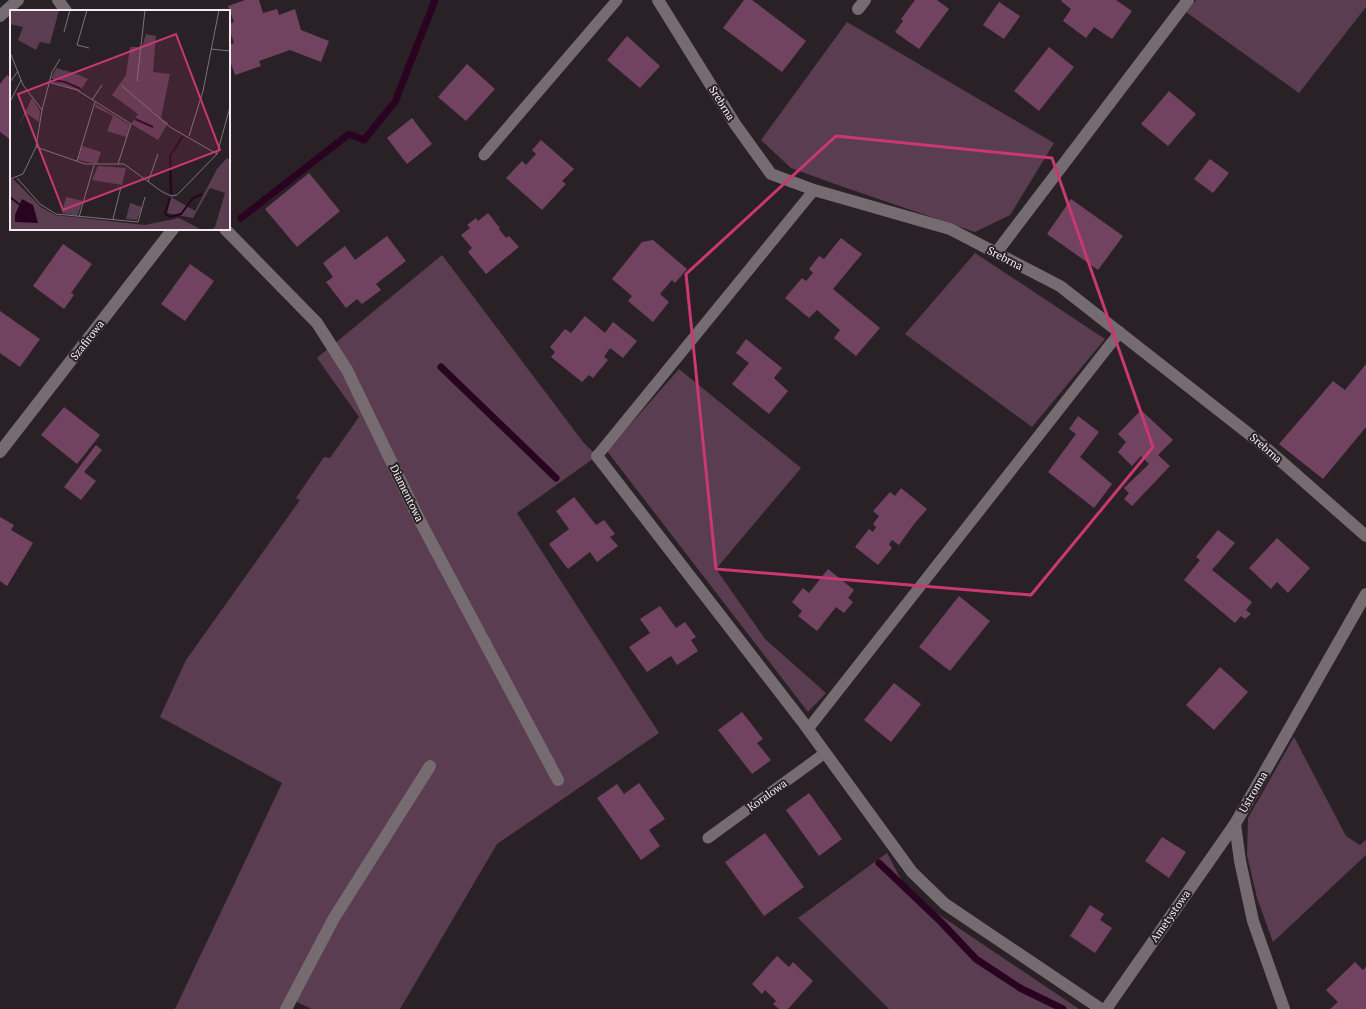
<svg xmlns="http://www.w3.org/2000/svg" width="1366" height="1009" font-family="'PT Serif',serif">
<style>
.green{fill:#5a3d50}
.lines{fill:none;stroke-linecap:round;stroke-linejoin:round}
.stream{stroke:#29031f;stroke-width:7}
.building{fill:#714361}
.lane{stroke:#766b71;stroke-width:11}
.street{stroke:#766b71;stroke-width:12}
.marked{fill:none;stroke:#ca3872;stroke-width:3;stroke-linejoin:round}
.labels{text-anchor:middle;stroke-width:4;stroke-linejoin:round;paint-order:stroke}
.street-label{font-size:11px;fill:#f4edf1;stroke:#2a2127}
.inset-river{fill:none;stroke:#29031f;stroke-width:2}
.inset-road{fill:none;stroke:#7b7378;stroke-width:1}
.view{fill:#ca3872;fill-opacity:0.15;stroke:#ca3872;stroke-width:2}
.inset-edge{fill:none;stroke:#f4edf1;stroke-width:2}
</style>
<rect width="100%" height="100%" fill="#2a2127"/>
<!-- green -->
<g class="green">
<polygon points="1196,0 1366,0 1366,7 1299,93 1186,12"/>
<polygon points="847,22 1054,143 1010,215 975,232 835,184 791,168 761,140"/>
<polygon points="975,253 1105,339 1032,427 905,334"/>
<polygon points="442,255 583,442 597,456 517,513 659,733 497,844 400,1009 312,1009 292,1000 286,1009 175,1009 282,783 160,717 186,660 300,500 296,498 324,457 330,458 359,417 317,358"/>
<polygon points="679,369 801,468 716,569 765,639 826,693 808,712 607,451"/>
<polygon points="1294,737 1346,836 1360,845 1366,840 1366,855 1273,942 1257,898 1247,855 1248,818"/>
<polygon points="887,853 902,881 935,912 1079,1009 889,1009 798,918"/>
</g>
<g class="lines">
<!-- stream -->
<g class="stream">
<polyline points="241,218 349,134 364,140 395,102 435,0"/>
<polyline points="441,367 556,478"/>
<polyline points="879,863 941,922 976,959 1020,988 1063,1009"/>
</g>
</g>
<!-- building -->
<g class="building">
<polygon points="245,0 259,0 263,13 277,9 279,15 295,9 301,30 329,41 321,62 290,50 259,61 261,66 235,75 229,58 229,45 234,43 229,28 229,24 234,22 228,6"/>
<polygon points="744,0 752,0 806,41 782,72 723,28"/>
<polygon points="915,0 937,0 949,9 919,49 895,32 903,21 901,19"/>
<polygon points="1062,0 1116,0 1132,11 1112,39 1094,27 1086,38 1063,21 1071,9 1061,1"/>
<polygon points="999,2 1020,16 1004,39 983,25"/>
<polygon points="627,36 660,66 640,88 607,60"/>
<polygon points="1049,47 1074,67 1039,111 1014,91"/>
<polygon points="467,64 495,89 466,121 438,97"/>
<polygon points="7,75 11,78 11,140 0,132 0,84"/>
<polygon points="1169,91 1196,114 1168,146 1141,124"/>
<polygon points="412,118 432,144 407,164 387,138"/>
<polygon points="541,140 574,169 562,181 566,184 542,210 506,178 522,161 526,165 536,154 532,150"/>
<polygon points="1210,159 1229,173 1213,193 1194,179"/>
<polygon points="309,173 340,211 297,247 265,209"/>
<polygon points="1071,199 1123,236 1098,270 1047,234"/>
<polygon points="488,213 500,228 499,229 506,238 509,236 519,247 486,274 468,252 472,248 461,235 470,228 467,225 476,218 478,221"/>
<polygon points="387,236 406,261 376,284 381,290 362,304 357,299 346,308 326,282 333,277 323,263 345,246 355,260"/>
<polygon points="841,238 862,254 833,289 880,328 856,356 834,338 840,330 817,310 809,318 785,298 802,278 806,281 813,273 809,269 819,256 824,259"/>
<polygon points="653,240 687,269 675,283 672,280 660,294 669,302 653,322 628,301 632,296 612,279 642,242"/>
<polygon points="63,244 92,264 71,293 74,295 64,309 33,286"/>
<polygon points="190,264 214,281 185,321 161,304"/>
<polygon points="0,311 40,339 20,367 0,353"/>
<polygon points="585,316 605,333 613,322 637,341 623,358 610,348 604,357 608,360 593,378 589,375 582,382 551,357 555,352 550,347 565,329 571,333"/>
<polygon points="746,339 782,368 774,378 788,391 769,414 732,384 749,363 736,353"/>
<polygon points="1366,364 1366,427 1323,479 1279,444 1333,381 1345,390"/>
<polygon points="64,407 100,435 77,464 41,435"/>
<polygon points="1141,410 1173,440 1158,455 1170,466 1132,506 1124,499 1129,493 1124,488 1149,464 1141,456 1132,466 1118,452 1126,442 1118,434"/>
<polygon points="1078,416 1099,432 1080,457 1112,484 1094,508 1048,472 1076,434 1069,429"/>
<polygon points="96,445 102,450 84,472 96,481 81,500 64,487"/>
<polygon points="901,488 927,509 914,524 899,545 892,540 889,544 892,548 878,565 855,547 869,529 873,532 876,527 873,524 879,516 873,511 890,492 895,496"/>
<polygon points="574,497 596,525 604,520 615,534 610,537 618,546 597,562 590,552 568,569 549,544 569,529 556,511"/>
<polygon points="0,517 14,525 11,530 33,543 7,586 0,581"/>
<polygon points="1218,530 1235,543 1212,570 1252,602 1246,610 1251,614 1245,619 1241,616 1235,623 1184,580 1200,560 1196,557"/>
<polygon points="1277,538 1310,568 1288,593 1277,582 1271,589 1249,568"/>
<polygon points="828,569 854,590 848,598 853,602 844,613 836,607 817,631 798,616 802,611 792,602 803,588 809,593"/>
<polygon points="959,596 990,621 950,671 919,647"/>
<polygon points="660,606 676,628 685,622 696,637 691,640 698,651 677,665 671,656 647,672 629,647 650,633 640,619"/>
<polygon points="1220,667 1248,692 1214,730 1186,705"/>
<polygon points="894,683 921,704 891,742 864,720"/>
<polygon points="742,712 763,739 757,743 771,760 752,774 718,730"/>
<polygon points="639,783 665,819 649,830 660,846 641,860 597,798 617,784 624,794"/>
<polygon points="809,793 842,839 819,856 786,810"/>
<polygon points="765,833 804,887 764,916 725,862"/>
<polygon points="1162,837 1186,852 1169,878 1145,861"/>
<polygon points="1090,905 1104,914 1100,920 1112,928 1095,953 1070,936"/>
<polygon points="777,956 789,967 793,962 813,981 788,1009 779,1009 773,1004 776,1001 765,990 762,994 752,984"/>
<polygon points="1355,962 1363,970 1366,967 1366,1009 1330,1009 1338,1002 1326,990"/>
</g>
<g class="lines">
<!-- lane -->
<g class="lane">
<polyline points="484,155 617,0"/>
<polyline points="597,456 814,190"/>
<polyline points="808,729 1120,332"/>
<polyline points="708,838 825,753"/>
</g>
<!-- street -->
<g class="street">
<polyline points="58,0 66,11"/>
<polyline points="658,0 735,124 771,174 814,190 950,229 1060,286 1258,441 1366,536"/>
<polyline points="858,9 865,0"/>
<polyline points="0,16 18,0"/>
<polyline points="225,229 317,323 347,370 420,521 558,780"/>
<polyline points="996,253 1188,0"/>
<polyline points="0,452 173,229"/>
<polyline points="597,456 802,721 912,872 945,904 1101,1009"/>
<polyline points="286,1009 334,918 430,766"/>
<polyline points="1106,1009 1235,824"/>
<polyline points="1284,1009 1253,921 1240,861 1235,824 1366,594"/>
</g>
</g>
<!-- marked area -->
<path class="marked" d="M836,136L1052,158L1153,447L1031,595L716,569L686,274Z"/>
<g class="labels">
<!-- street labels -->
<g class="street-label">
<text transform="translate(722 103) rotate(58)" y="4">Srebrna</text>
<text transform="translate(1005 258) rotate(27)" y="4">Srebrna</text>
<text transform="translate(87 340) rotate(-52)" y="4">Szafirowa</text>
<text transform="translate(1266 448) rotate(41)" y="4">Srebrna</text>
<text transform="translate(407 493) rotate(64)" y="4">Diamentowa</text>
<text transform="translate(1253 792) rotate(-60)" y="4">Ustronna</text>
<text transform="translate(767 795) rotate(-36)" y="4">Koralowa</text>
<text transform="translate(1170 916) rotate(-55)" y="4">Ametystowa</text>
</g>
</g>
<!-- overview -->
<g transform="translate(10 10)">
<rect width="220" height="220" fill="#2a2127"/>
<path d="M0,0H49L40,34L30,32L26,40L8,30L13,17L0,14ZM136,24L146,26L143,62L160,64L151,108L158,113L148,130L121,114L128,104L102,85L116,65L120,37H132ZM46,58L64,63L78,69L70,81L40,71ZM22,88L30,101L29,112L16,103L8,117ZM86,94L120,115L116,127L97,121L103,106L85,97ZM72,136L91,142L87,154L68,150ZM217,148L220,150V220H200L205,217L215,183L200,178L183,208L157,203L161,187L185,201L207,159ZM88,156L116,158L112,175L82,170ZM3,169L31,197L45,205L135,215L169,208L192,220H0V170ZM56,187L73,191L67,206L52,203ZM120,193L132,197L127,210L116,209Z" fill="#5a3d50"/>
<path d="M12,189L23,195L28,213L5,212V205Z" fill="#29031f"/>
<path class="inset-river" d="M41,70L55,72L71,79M125,109L143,117M161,184L160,146L173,126M0,187L10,195M159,206L155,204L160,188M159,207L171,204L183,188L192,184"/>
<path class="inset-road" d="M77,0L67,35L79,38M54,22L60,0M201,39L220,41M0,42L13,75L32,100L26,137L13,164L0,169M127,71L135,0M0,72L8,61M38,72L67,80L121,114L108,154M111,75L160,117L207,144M82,90L92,75M0,92L11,70M32,100L42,62L50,49M179,126L193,81L209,0M26,137L75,154H114L151,181L161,186L167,185L207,144L220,97M67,151L85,92M7,168L30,194L46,204L128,212L135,187M138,172L148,144M69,207L84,155M103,209L111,177"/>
<path class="view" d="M166,24L210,140L53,200L8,84Z"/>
<rect width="220" height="220" class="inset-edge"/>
</g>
</svg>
